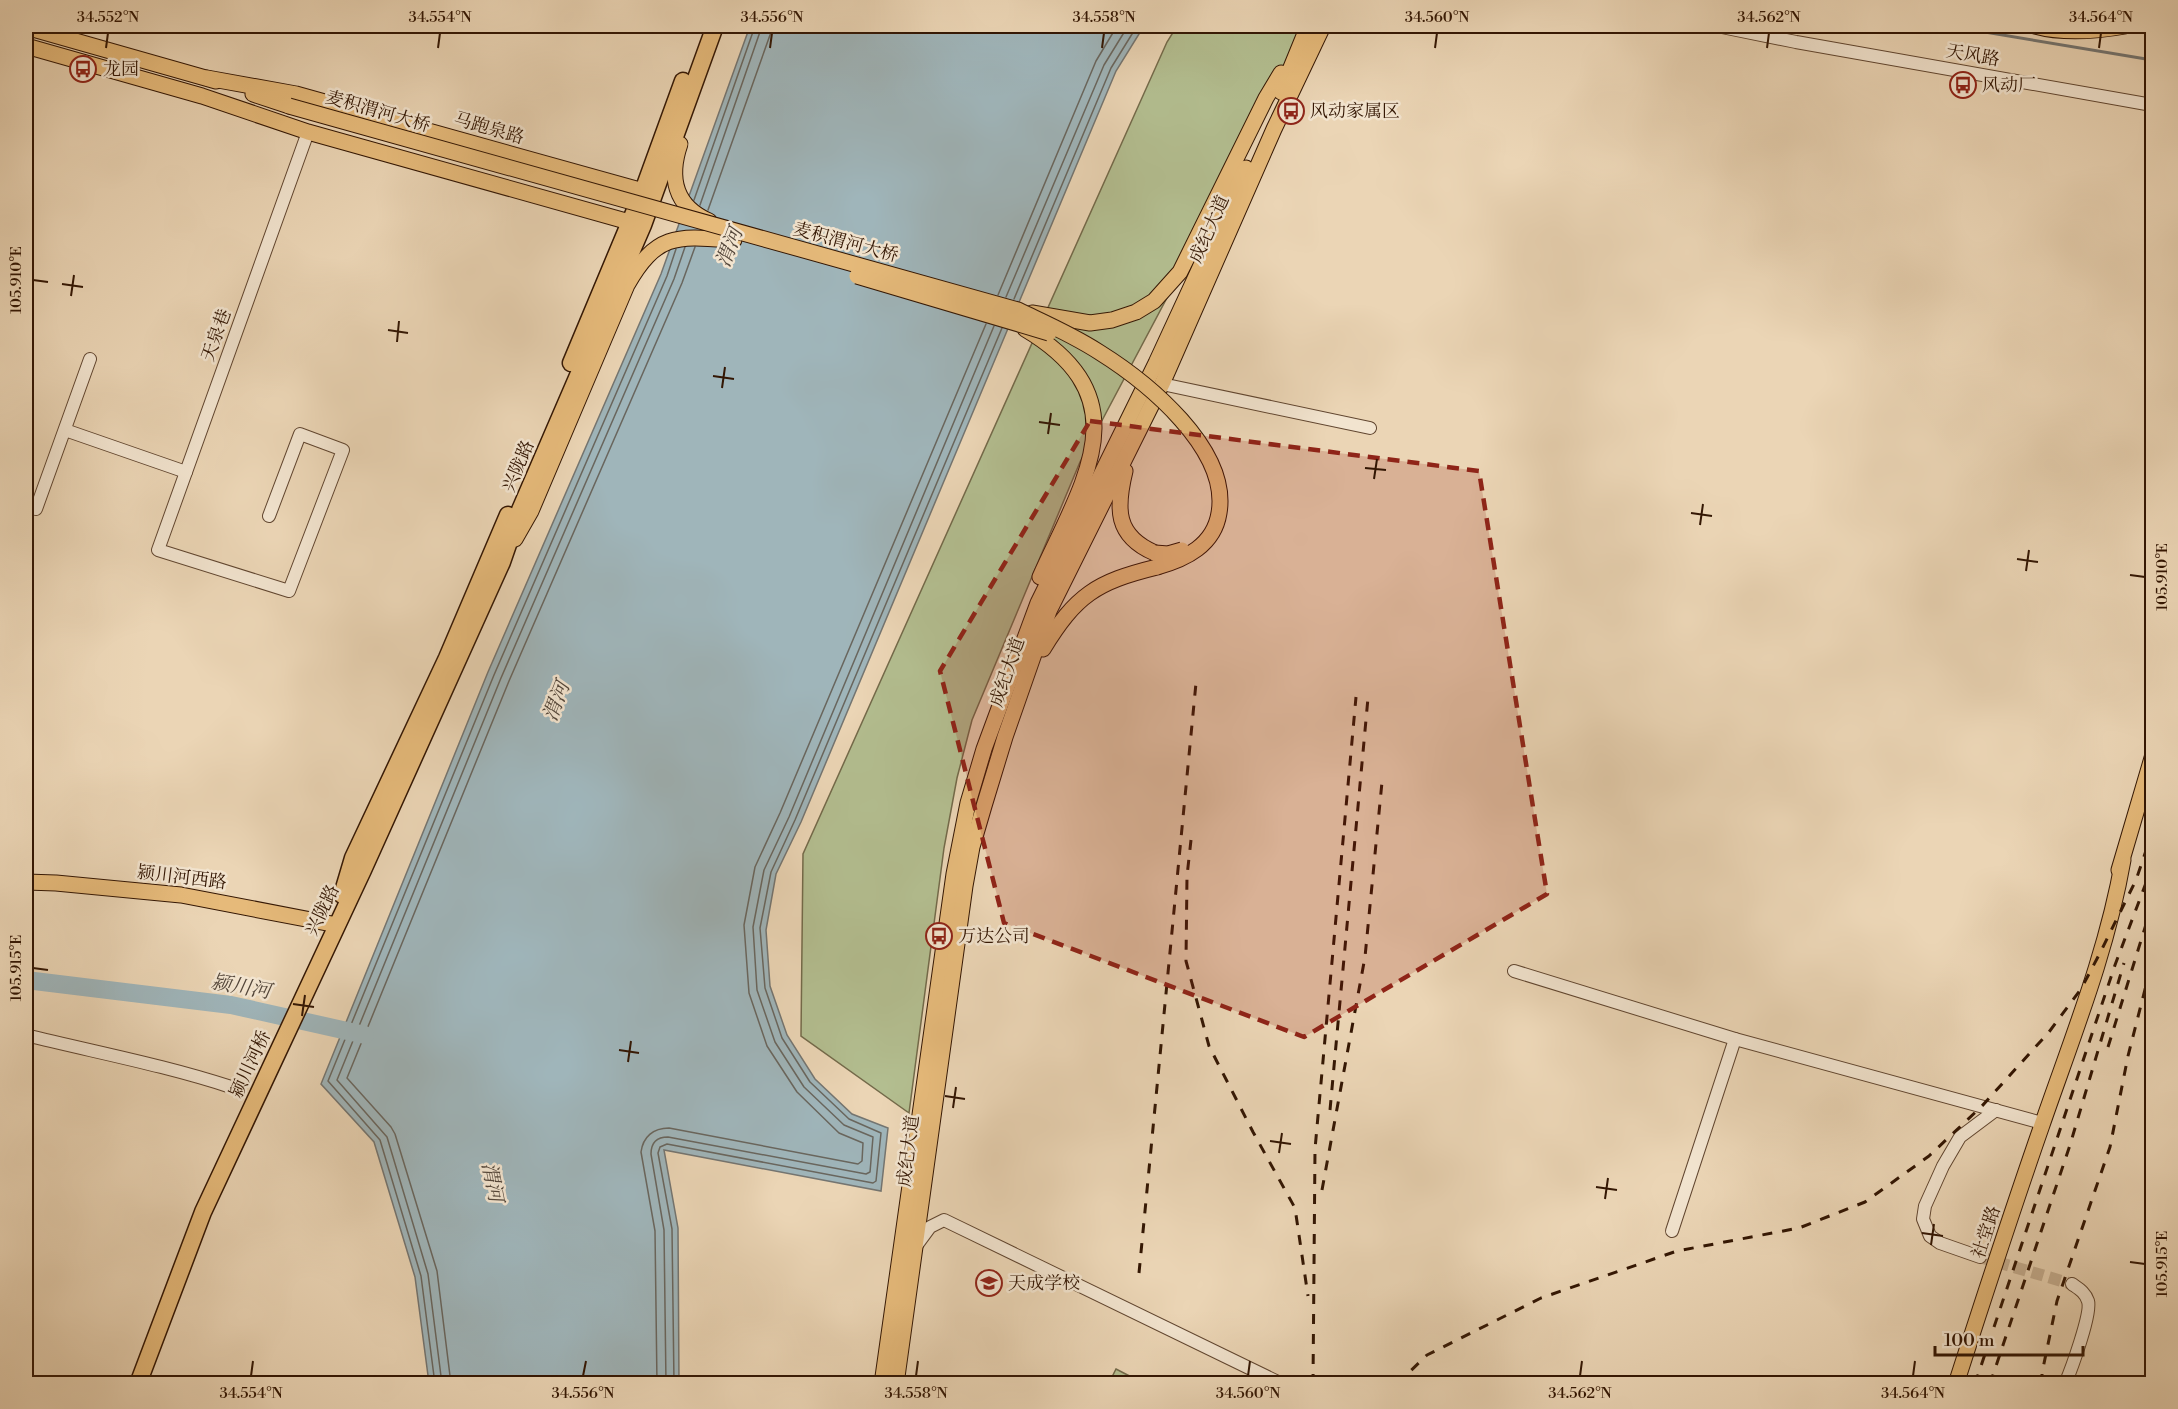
<svg xmlns="http://www.w3.org/2000/svg" width="2178" height="1409" font-family="'Libre Bodoni','Noto Serif SC',serif">
<style>
.green{fill:#b3be90;stroke:#736a4a;stroke-width:1.5}
.water{fill:#9fb5ba;stroke:#747571;stroke-width:1.5}
.lines{fill:none;stroke-linecap:round;stroke-linejoin:round}
.shore{stroke:#69665e;stroke-width:1.5}
.stream{stroke:#747571;stroke-width:3}
.river{stroke:#9fb5ba;stroke-width:18}
.minor-tunnel{stroke:#c6af91;stroke-width:12;stroke-dasharray:12 6;stroke-linecap:butt}
.minor-casing{stroke:#614630;stroke-width:14}
.major-casing{stroke:#331603;stroke-width:17}
.highway-casing{stroke:#331603;stroke-width:19}
.minor{stroke:#f2e4cf;stroke-width:12}
.major{stroke:#e6ba7a;stroke-width:15}
.highway{stroke:#e6ba7a;stroke-width:16}
.rail{stroke:#331603;stroke-width:3;stroke-dasharray:10 10;stroke-linecap:butt}
.major-bridge-casing{stroke:#331603;stroke-width:17;stroke-linecap:butt}
.major-bridge{stroke:#e6ba7a;stroke-width:15}
.marked{fill:#8f2418;fill-opacity:0.2;stroke:#8f2418;stroke-width:4.5;stroke-dasharray:12 8;stroke-linejoin:round}
.ticks{fill:none;stroke:#331603;stroke-width:2}
.labels{text-anchor:middle;stroke-width:5;stroke-linejoin:round;paint-order:stroke}
.street-label{font-size:18px;fill:#331603;stroke:#f2e4cf}
.poi-label{font-size:18px;fill:#331603;stroke:#f2e4cf;text-anchor:start}
.water-label{font-size:20px;font-style:italic;fill:#53463a;stroke:#f2e4cf}
.neatline{fill:none;stroke:#331603;stroke-width:2}
.ticks-label{font-size:15px;text-anchor:middle;fill:#331603}
</style>
<rect width="100%" height="100%" fill="#ebd5b5"/>
<filter id="stains"><feTurbulence type="fractalNoise" baseFrequency=".00333" numOctaves="4"/><feColorMatrix values="0 0 0 0 .2 0 0 0 0 .09 0 0 0 0 .02 0 0 0 .5 -.17"/></filter>
<radialGradient id="worn" r=".72"><stop offset=".6" stop-color="#630" stop-opacity="0"/><stop offset="1" stop-color="#630" stop-opacity=".3"/></radialGradient>
<!-- green -->
<g class="green">
<polygon points="1177,26 1311,26 1080,462 972,720 957,778 944,848 909,1113 801,1036 803,854 1167,42"/>
<polygon points="1116,1369 1143,1383 1109,1383"/>
</g>
<!-- water -->
<polygon class="water" points="750,26 1144,26 1116,71 801,822 776,874 766,930 770,986 787,1035 815,1079 852,1114 888,1128 881,1191 664,1150 678,1228 679,1383 429,1383 415,1277 374,1142 321,1084 488,672 661,274"/>
<g class="lines">
<!-- shore -->
<g class="shore">
<polyline points="694,200 755,26"/>
<polyline points="700,205 762,26"/>
<polyline points="708,210 770,35 772,26"/>
<polyline points="998,295 1096,61 1117,26"/>
<polyline points="1006,297 1104,65 1128,26"/>
<polyline points="1014,299 1111,68 1137,26"/>
<polyline points="435,1384 421,1276 380,1140 328,1081 494,675 667,276 676,249"/>
<polyline points="442,1384 428,1274 387,1137 337,1080 501,678 674,279 685,247"/>
<polyline points="451,1384 437,1271 395,1134 391,1127 347,1078 509,681 682,283 695,247"/>
<path d="M657,1384L655,1231L641,1152C643,1137 653,1128 669,1128L858,1164L862,1161L863,1143L839,1133L797,1092L767,1046L749,993L744,925L755,867L780,813L986,324"/>
<path d="M666,1384L664,1230L651,1154C651,1143 657,1137 668,1137L866,1174L870,1172L873,1137L844,1125L804,1087L775,1042L757,990L753,927L764,870L789,817L994,326"/>
<polyline points="674,1384 672,1229 658,1153 660,1147 667,1144 873,1183 876,1181 881,1133 849,1119 810,1082 782,1038 765,988 760,928 771,872 795,820 1002,328"/>
</g>
<!-- stream -->
<polyline class="stream" points="1949,26 2152,60"/>
<!-- river -->
<polyline class="river" points="26,980 231,1005 365,1035"/>
<!-- minor-tunnel -->
<polyline class="minor-tunnel" points="1980,1257 2072,1284"/>
<defs>
<g id="minor">
<polyline points="1717,26 1796,42 2152,105"/>
<polyline points="1162,384 1370,428"/>
<polyline points="65,430 186,472"/>
<polyline points="36,509 90,359"/>
<polyline points="269,516 300,434 343,450 289,591 158,550 308,132"/>
<polyline points="1514,971 1735,1039 2042,1123"/>
<path d="M26,1035C94,1052 164,1065 231,1087"/>
<polyline points="1672,1231 1735,1039"/>
<polyline points="916,1246 930,1227 944,1220 1282,1384"/>
<polyline points="1980,1257 1940,1243 1930,1236 1923,1219 1925,1206 1943,1166 1960,1137 1996,1110"/>
<path d="M2065,1384C2071,1370 2092,1313 2088,1301C2085,1292 2079,1289 2072,1284"/>
</g>
<g id="major">
<path d="M2035,26C2064,34 2097,31 2125,26"/>
<polyline points="26,27 216,81"/>
<polyline points="26,46 202,96 308,132 640,225"/>
<polyline points="207,78 296,94 654,194"/>
<polyline points="1281,92 1308,26"/>
<polyline points="253,94 289,106"/>
<path d="M680,144C669,176 674,206 709,221"/>
<polyline points="1032,313 1090,323 1112,320 1136,312 1154,301 1180,272 1266,98 1281,73"/>
<path d="M1025,329C1143,399 1083,481 1040,577"/>
<path d="M1125,471C1116,508 1115,536 1155,553"/>
<path d="M515,539L531,511L627,285C657,232 678,236 734,240"/>
<path d="M1043,649C1076,595 1096,582 1157,567"/>
<polyline points="2119,870 2152,758"/>
<polyline points="26,882 56,883 181,895 332,924"/>
<polyline points="882,1384 954,874 968,803 984,749 1038,603 1156,363 1246,168"/>
<polyline points="896,1384 965,886 972,847 984,806 1005,737 1049,611 1162,384 1274,129 1323,26"/>
<path d="M1956,1384C1984,1297 2012,1211 2042,1125C2072,1038 2107,952 2123,860"/>
</g>
<g id="highway">
<polyline points="571,363 643,191 683,81"/>
<polyline points="342,895 353,858 447,658 508,515"/>
<polyline points="138,1384 203,1212 363,870 502,562 520,510 643,225 715,26"/>
</g>
</defs>
<!-- minor casing -->
<use href="#minor" class="minor-casing"/>
<!-- major casing -->
<use href="#major" class="major-casing"/>
<!-- highway casing -->
<use href="#highway" class="highway-casing"/>
<!-- minor -->
<use href="#minor" class="minor"/>
<!-- major -->
<use href="#major" class="major"/>
<!-- highway -->
<use href="#highway" class="highway"/>
<!-- rail -->
<g class="rail">
<polyline points="1191,840 1187,876 1186,961 1209,1046 1253,1132 1295,1208 1308,1296"/>
<polyline points="2108,1047 2152,905"/>
<polyline points="1330,1110 1368,698"/>
<polyline points="1322,1190 1365,957 1382,782"/>
<polyline points="1139,1273 1196,683"/>
<polyline points="1313,1384 1315,1149 1356,697"/>
<polyline points="1397,1384 1427,1355 1541,1298 1677,1251 1799,1228 1865,1202 1929,1156 1982,1106 2049,1032 2081,989 2100,953 2136,880 2152,833"/>
<polyline points="1975,1384 2115,965 2152,867"/>
<polyline points="1990,1384 2070,1145 2124,963"/>
<polyline points="2042,1384 2042,1373 2057,1301 2110,1147 2128,1056 2152,962"/>
</g>
<defs>
<g id="major-bridge">
<path d="M289,106L1018,310C1045,323 1073,335 1099,352C1147,382 1230,449 1219,513C1214,545 1186,559 1157,567"/>
<polyline points="857,276 1049,333"/>
<polyline points="1155,553 1168,554 1182,550"/>
</g>
</defs>
<!-- major-bridge casing -->
<use href="#major-bridge" class="major-bridge-casing"/>
<!-- major-bridge -->
<use href="#major-bridge" class="major-bridge"/>
</g>
<!-- marked area -->
<path class="marked" d="M1090,421L1479,471L1547,894L1304,1037L1004,923L940,671Z"/>
<!-- ticks -->
<path class="ticks" d="M106,48L108,33M438,48L440,33M770,48L772,33M1102,48L1104,33M1435,48L1437,33M1767,48L1769,33M2099,48L2101,33M33,280L48,282M62,284L83,287M71,296L74,275M388,330L408,333M397,342L399,321M713,376L734,379M722,388L725,367M1039,422L1060,425M1048,434L1051,413M1365,468L1386,470M1374,479L1377,459M1691,513L1712,516M1700,525L1703,504M2017,559L2038,562M2026,571L2029,550M2130,575L2145,577M33,968L48,970M293,1004L314,1007M302,1016L305,995M619,1050L639,1053M628,1062L631,1041M945,1096L965,1099M953,1108L956,1087M1270,1141L1291,1144M1279,1153L1282,1133M1596,1187L1617,1190M1605,1199L1608,1178M1922,1233L1943,1236M1931,1245L1934,1224M2130,1262L2145,1264M251,1376L253,1361M583,1376L586,1361M916,1376L918,1361M1248,1376L1250,1361M1580,1376L1582,1361M1913,1376L1915,1361"/>
<!-- icons -->
<defs>
<symbol id="bus-ring" viewBox="-11 -11 22 22"><circle r="9.5" fill="#f2e4cf" stroke="#8f2418" stroke-width="1.5"/><path d="M-5-6H5V4H4V6H2V4H-2V6H-4V4H-5ZM-3.5-4V0h7V-4ZM-3.5 1.2v1.5H-2V1.2ZM2 1.2v1.5H3.5V1.2Z" fill="#8f2418"/></symbol>
<symbol id="school-ring" viewBox="-11 -11 22 22"><circle r="9.5" fill="#f2e4cf" stroke="#8f2418" stroke-width="1.5"/><path d="M0-5L7-2L0 1L-7-2ZM-4 1L0 2.5L4 1V4Q0 6-4 4Z" fill="#8f2418"/></symbol>
</defs>
<g fill-rule="evenodd">
<use href="#bus-ring" x="68" y="54" width="30" height="30"/>
<use href="#bus-ring" x="1948" y="70" width="30" height="30"/>
<use href="#bus-ring" x="1276" y="96" width="30" height="30"/>
<use href="#bus-ring" x="924" y="921" width="30" height="30"/>
<use href="#school-ring" x="974" y="1268" width="30" height="30"/>
</g>
<g class="labels">
<!-- street labels -->
<g class="street-label">
<text transform="translate(1973 55) rotate(10)" y="6">天风路</text>
<text transform="translate(378 111) rotate(16)" y="6">麦积渭河大桥</text>
<text transform="translate(489 128) rotate(16)" y="6">马跑泉路</text>
<text transform="translate(1209 229) rotate(-66)" y="6">成纪大道</text>
<text transform="translate(846 242) rotate(15)" y="6">麦积渭河大桥</text>
<text transform="translate(216 335) rotate(-70)" y="6">天泉巷</text>
<text transform="translate(518 466) rotate(-67)" y="6">兴陇路</text>
<text transform="translate(1007 672) rotate(-71)" y="6">成纪大道</text>
<text transform="translate(182 877) rotate(7)" y="6">颍川河西路</text>
<text transform="translate(322 910) rotate(-64)" y="6">兴陇路</text>
<text transform="translate(250 1064) rotate(-65)" y="6">颍川河桥</text>
<text transform="translate(908 1151) rotate(-83)" y="6">成纪大道</text>
<text transform="translate(1986 1232) rotate(-72)" y="6">社堂路</text>
</g>
<!-- poi labels -->
<g class="poi-label">
<text x="103" y="75">龙园</text>
<text x="1982" y="91">风动厂</text>
<text x="1310" y="117">风动家属区</text>
<text x="958" y="942">万达公司</text>
<text x="1008" y="1289">天成学校</text>
</g>
<!-- water labels -->
<g class="water-label">
<text transform="translate(729 247) rotate(-69)" y="7">渭河</text>
<text transform="translate(556 701) rotate(-69)" y="7">渭河</text>
<text transform="translate(241 986) rotate(10)" y="7">颍川河</text>
<text transform="translate(493 1182) rotate(79)" y="7">渭河</text>
</g>
</g>
<!-- margin -->
<rect width="2178" height="1409" fill="none" stroke="#ebd5b5" stroke-width="66"/>
<!-- scale -->
<path d="M1935 1346v9h148v-9" fill="none" stroke="#331603" stroke-width="3"/>
<text x="1944" y="1346" font-size="18" fill="#331603" stroke="#f2e4cf" stroke-width="4.5" paint-order="stroke">100 m</text>
<rect x="33" y="33" width="2112" height="1343" class="neatline"/>
<g class="ticks-label">
<text x="108" y="22">34.552°N</text>
<text x="440" y="22">34.554°N</text>
<text x="772" y="22">34.556°N</text>
<text x="1104" y="22">34.558°N</text>
<text x="1437" y="22">34.560°N</text>
<text x="1769" y="22">34.562°N</text>
<text x="2101" y="22">34.564°N</text>
<text transform="translate(16 280) rotate(-90)" y="5">105.910°E</text>
<text transform="translate(2162 577) rotate(-90)" y="5">105.910°E</text>
<text transform="translate(16 968) rotate(-90)" y="5">105.915°E</text>
<text transform="translate(2162 1264) rotate(-90)" y="5">105.915°E</text>
<text x="251" y="1398">34.554°N</text>
<text x="583" y="1398">34.556°N</text>
<text x="916" y="1398">34.558°N</text>
<text x="1248" y="1398">34.560°N</text>
<text x="1580" y="1398">34.562°N</text>
<text x="1913" y="1398">34.564°N</text>
</g>
<rect width="100%" height="100%" filter="url(#stains)"/>
<rect width="100%" height="100%" fill="url(#worn)"/>
</svg>
